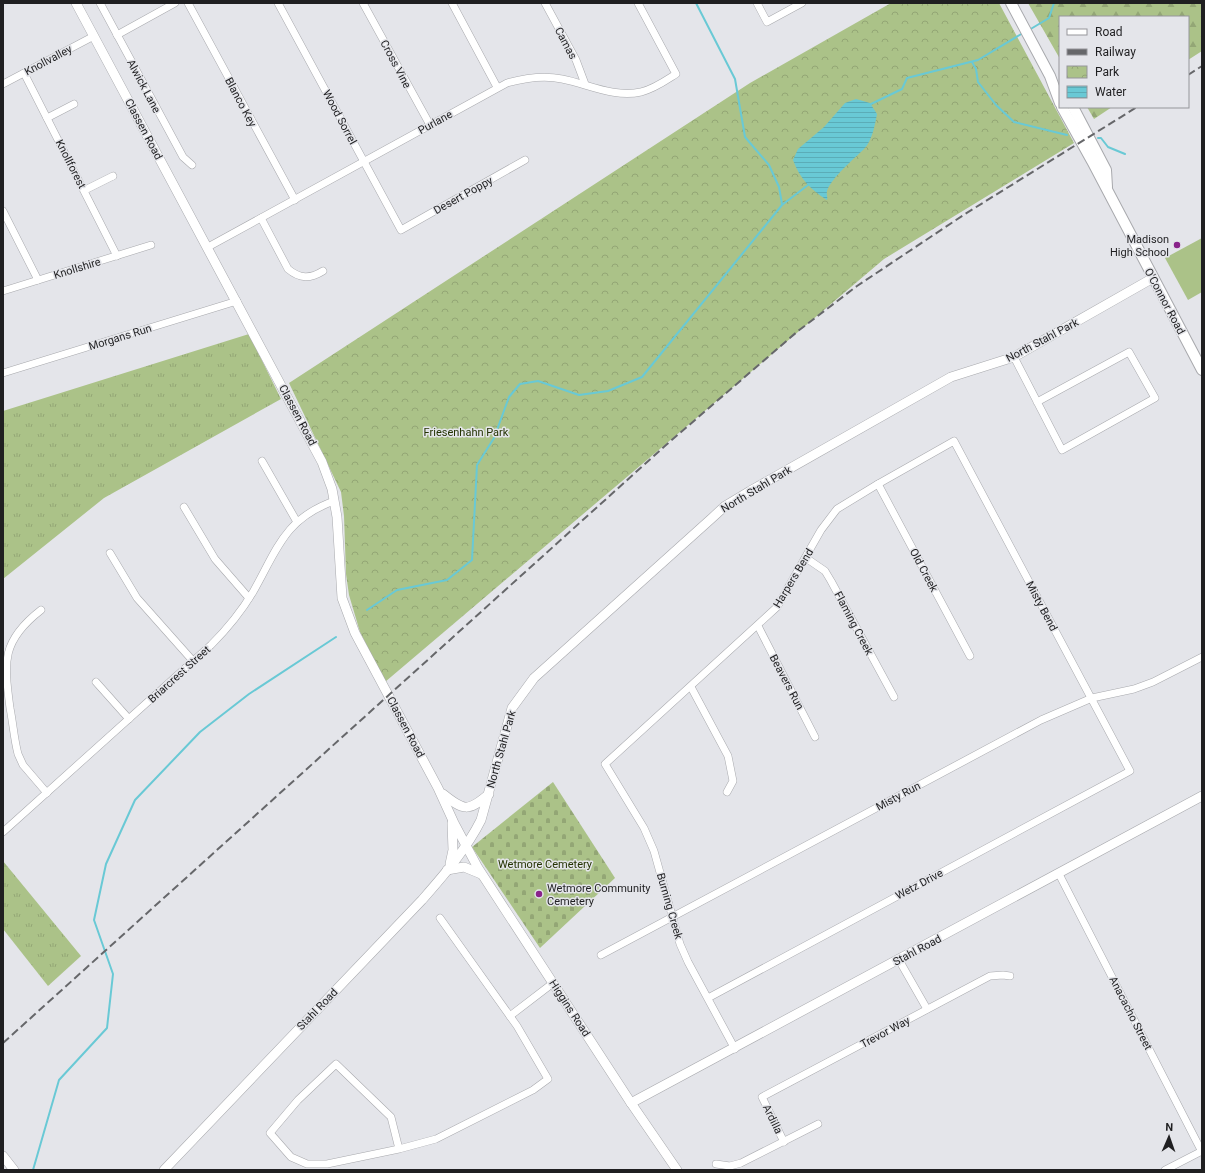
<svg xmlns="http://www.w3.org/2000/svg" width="1205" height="1173" font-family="Roboto,sans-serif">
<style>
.grass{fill:url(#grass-tufts)}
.forest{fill:url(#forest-firs)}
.cemetery{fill:url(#cemetery-stones)}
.park{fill:url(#park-crowns)}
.garden{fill:#abc288}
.water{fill:url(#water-rules)}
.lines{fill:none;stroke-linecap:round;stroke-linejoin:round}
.stream{stroke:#69c9d5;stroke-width:2}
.minor-casing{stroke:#a8a9ad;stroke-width:8}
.tertiary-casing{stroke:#a8a9ad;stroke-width:10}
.secondary-casing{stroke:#a8a9ad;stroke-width:12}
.minor{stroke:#fff;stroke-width:7}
.tertiary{stroke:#fff;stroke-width:9}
.secondary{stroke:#fff;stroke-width:10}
.rail{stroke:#66676a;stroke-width:2;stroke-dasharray:8 4;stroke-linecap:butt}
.poi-dot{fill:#89238a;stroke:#e4e5ea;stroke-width:1.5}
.labels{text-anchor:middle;stroke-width:3;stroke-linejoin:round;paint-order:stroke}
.street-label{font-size:11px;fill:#1f1f21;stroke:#e4e5ea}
.poi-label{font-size:11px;fill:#1f1f21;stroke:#e4e5ea;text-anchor:end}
.park-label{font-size:11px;fill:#243302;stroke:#e4e5ea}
</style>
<defs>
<pattern id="grass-tufts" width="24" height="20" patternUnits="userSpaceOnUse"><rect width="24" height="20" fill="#abc288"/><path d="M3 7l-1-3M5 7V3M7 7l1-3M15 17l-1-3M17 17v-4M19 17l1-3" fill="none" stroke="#93a675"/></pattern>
<pattern id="forest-firs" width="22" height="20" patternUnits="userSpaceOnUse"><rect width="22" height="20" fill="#abc288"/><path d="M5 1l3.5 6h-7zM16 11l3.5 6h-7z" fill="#93a675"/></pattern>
<pattern id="cemetery-stones" width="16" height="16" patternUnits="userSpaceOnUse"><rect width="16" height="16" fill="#abc288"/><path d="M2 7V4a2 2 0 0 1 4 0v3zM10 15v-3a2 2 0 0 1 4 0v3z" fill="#93a675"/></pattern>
<pattern id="park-crowns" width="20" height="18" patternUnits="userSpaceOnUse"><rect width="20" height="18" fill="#abc288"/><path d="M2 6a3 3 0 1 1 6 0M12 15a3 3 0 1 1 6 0" fill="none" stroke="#93a675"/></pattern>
<pattern id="water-rules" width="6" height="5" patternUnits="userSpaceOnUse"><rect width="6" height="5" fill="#69c9d5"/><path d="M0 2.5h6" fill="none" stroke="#5bacb7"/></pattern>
</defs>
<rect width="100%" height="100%" fill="#e4e5ea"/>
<!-- grass -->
<g class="grass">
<polygon points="249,334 281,399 104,498 3,579 3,411"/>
<polygon points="3,861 81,956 48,986 3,929"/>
</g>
<!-- forest -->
<g class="forest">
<polygon points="1028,3 1202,3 1202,51 1188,60 1188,17 1060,17 1060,59"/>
<polygon points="1087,107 1112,107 1094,119"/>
</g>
<!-- cemetery -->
<polygon class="cemetery" points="553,782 615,878 540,948 472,847"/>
<!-- park -->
<polygon class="park" points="891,3 999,3 1074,143 884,259 385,682 360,632 349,595 346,574 344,516 341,492 289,383 750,83"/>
<!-- garden -->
<polygon class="garden" points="1202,238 1202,292 1188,300 1165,258"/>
<!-- water -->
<path class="water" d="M856,99L870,103L877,114C875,125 872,141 864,149C854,159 832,177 827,191C826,194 828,197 827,200C810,189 800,179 793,160L798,149L824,127L845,103Z"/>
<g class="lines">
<!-- stream -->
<g class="stream">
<polyline points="696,3 735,79 745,137 769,165 779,187 782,204"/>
<polyline points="1029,30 1049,18 1054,3"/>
<polyline points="972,62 976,69 978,82 996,105 1014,122 1067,135"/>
<polyline points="869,105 902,89 907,78 978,60 1023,33"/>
<polyline points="1098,138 1101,138 1108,147 1125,154"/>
<polyline points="367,610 397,590 447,580 472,560 477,465 494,438 509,397 520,384 538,381 579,395 608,391 642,377 782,205 808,185"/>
<polyline points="33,1170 59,1080 107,1028 113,974 94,920 106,864 135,800 200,732 249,694 336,637"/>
</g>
<defs>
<g id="minor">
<polyline points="100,3 183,157 192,165"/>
<polyline points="188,3 295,200"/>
<polyline points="278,3 401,230 525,160"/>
<polyline points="363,3 430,125"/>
<polyline points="452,3 497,87"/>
<polyline points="545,3 576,60 585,84"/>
<polyline points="757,3 767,22 802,3"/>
<polyline points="117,35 175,3"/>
<polyline points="24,73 117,256"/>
<polyline points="3,84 94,36"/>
<polyline points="47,118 74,104"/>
<polyline points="85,190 113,176"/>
<polyline points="3,211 38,280"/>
<path d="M261,218L288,269C300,279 310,279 323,271"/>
<path d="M208,247L507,83C525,78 543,75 562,79C588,84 614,98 641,92C654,89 665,81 676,74L638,3"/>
<polyline points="3,291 151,245"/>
<polyline points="1014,357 1062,450 1155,398 1129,352 1037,402"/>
<polyline points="3,373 237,301"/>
<polyline points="262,461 297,522"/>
<polyline points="878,484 970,656"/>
<polyline points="184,507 215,559 249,598"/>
<polyline points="110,553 137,598 193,661"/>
<polyline points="806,558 825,571 831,581 894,697"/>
<path d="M41,610C1,641 4,662 10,708C13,723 14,739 18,754L23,765L47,793"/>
<polyline points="758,626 815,737"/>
<polyline points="96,682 129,719"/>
<polyline points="691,687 728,756 733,781 727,792"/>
<path d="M3,832L211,645C227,629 241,612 253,592C277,550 284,519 334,501"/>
<polyline points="1059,874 1202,1152"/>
<polyline points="601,955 1041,720 1092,698 1134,689 1153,682 1202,657"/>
<polyline points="899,960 927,1009"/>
<polyline points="708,998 1130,771 954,441 878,484 837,509 821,530 777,607 605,764 644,828 654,851 680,944 688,962 735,1049"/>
<polyline points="510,1016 553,983"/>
<polyline points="784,1142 762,1097 990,976 1003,975 1010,976"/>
<polyline points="399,1149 391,1117 336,1064 298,1100 270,1133 291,1157 307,1164 327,1164 399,1149 436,1139 533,1090 548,1079 517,1026 440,918"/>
<polyline points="716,1164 730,1166 741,1163 818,1124"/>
<polyline points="1165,1170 1202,1151"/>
</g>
<g id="tertiary">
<polyline points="76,3 322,462 332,489 337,517 342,598 355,633 438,788 454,823 478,868 631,1103 677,1170"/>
<path d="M443,794C464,811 468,812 489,794"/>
<polyline points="450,864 453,850 452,823"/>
<polyline points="447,870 464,867 481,874"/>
<polyline points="631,1103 1202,796"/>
<polyline points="3,1156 14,1170"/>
<path d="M164,1170L422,900C443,876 466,850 481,820L512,708L534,678L712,518L725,506L750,491L951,377L1014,357L1153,278"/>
</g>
<g id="secondary">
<polyline points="1011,3 1050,76 1060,103"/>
<polyline points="1062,107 1092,161 1202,370"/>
<polyline points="1073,107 1106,170 1107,187"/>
</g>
</defs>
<!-- minor casing -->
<use href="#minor" class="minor-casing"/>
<!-- tertiary casing -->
<use href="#tertiary" class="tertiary-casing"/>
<!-- secondary casing -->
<use href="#secondary" class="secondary-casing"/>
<!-- minor -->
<use href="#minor" class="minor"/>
<!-- tertiary -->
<use href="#tertiary" class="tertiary"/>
<!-- secondary -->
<use href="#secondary" class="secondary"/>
<!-- rail -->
<g class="rail">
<polyline points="1188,75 1202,66"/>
<polyline points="3,1043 666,445 798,331 857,286 965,214 1137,107"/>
</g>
</g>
<!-- markers -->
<g class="poi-dot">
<circle cx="1177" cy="245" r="4"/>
<circle cx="539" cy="894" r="4"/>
</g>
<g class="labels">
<!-- street labels -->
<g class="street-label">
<text transform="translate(566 43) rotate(62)" y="4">Camas</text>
<text transform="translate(48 60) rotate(-28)" y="4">Knollvalley</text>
<text transform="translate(396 64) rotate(62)" y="4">Cross Vine</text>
<text transform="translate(144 86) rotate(62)" y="4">Alwick Lane</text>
<text transform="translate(241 102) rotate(62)" y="4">Blanco Key</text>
<text transform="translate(340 117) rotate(62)" y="4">Wood Sorrel</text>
<text transform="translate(435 122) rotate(-29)" y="4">Purlane</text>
<text transform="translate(144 129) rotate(62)" y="4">Classen Road</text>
<text transform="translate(71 164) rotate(63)" y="4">Knollforest</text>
<text transform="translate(463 195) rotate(-29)" y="4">Desert Poppy</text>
<text transform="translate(77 268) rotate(-17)" y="4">Knollshire</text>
<text transform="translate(1165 301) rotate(62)" y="4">O'Connor Road</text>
<text transform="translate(120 337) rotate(-17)" y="4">Morgans Run</text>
<text transform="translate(1042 340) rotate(-28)" y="4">North Stahl Park</text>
<text transform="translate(298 415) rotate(62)" y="4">Classen Road</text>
<text transform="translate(756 489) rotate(-31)" y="4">North Stahl Park</text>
<text transform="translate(924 570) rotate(62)" y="4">Old Creek</text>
<text transform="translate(793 578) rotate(-59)" y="4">Harpers Bend</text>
<text transform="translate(1042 606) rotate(62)" y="4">Misty Bend</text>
<text transform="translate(854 623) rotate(62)" y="4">Flaming Creek</text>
<text transform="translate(179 674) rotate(-42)" y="4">Briarcrest Street</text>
<text transform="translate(787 682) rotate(62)" y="4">Beavers Run</text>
<text transform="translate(406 727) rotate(62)" y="4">Classen Road</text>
<text transform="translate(501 749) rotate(-74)" y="4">North Stahl Park</text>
<text transform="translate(898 796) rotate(-28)" y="4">Misty Run</text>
<text transform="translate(919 884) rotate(-28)" y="4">Wetz Drive</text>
<text transform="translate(670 906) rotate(74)" y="4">Burning Creek</text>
<text transform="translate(917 950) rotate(-28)" y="4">Stahl Road</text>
<text transform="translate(570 1008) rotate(57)" y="4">Higgins Road</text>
<text transform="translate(317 1009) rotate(-46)" y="4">Stahl Road</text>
<text transform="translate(1131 1013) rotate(63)" y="4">Anacacho Street</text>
<text transform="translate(885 1032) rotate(-28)" y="4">Trevor Way</text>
<text transform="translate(773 1119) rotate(64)" y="4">Ardilla</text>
</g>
<!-- poi labels -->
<g class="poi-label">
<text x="1169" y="243">Madison<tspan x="1169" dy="13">High School</tspan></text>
<text x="547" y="892" text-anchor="start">Wetmore Community<tspan x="547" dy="13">Cemetery</tspan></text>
</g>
<!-- park labels -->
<g class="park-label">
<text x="466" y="436">Friesenhahn Park</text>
<text x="545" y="868">Wetmore Cemetery</text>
</g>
</g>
<!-- border -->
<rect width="1205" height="1173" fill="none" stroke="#1f1f21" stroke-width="8"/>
<!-- legend -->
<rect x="1059" y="16" width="130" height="92" fill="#e4e5ea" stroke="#95969a"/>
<rect x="1067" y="29" width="20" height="6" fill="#ffffff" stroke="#95969a"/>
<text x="1095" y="36" font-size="12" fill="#1f1f21">Road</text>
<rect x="1067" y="49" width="20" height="6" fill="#66676a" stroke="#95969a"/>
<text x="1095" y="56" font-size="12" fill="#1f1f21">Railway</text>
<rect x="1067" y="66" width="20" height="12" fill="url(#park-crowns)" stroke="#95969a"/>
<text x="1095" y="76" font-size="12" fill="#1f1f21">Park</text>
<rect x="1067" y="86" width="20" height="12" fill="url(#water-rules)" stroke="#95969a"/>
<text x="1095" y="96" font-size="12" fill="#1f1f21">Water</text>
<!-- north arrow -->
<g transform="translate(1169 1137) rotate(2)" stroke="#e4e5ea" stroke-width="3" paint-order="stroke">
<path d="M0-3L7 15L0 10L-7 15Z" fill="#1f1f21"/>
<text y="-6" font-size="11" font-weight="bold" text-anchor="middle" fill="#1f1f21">N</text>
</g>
</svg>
